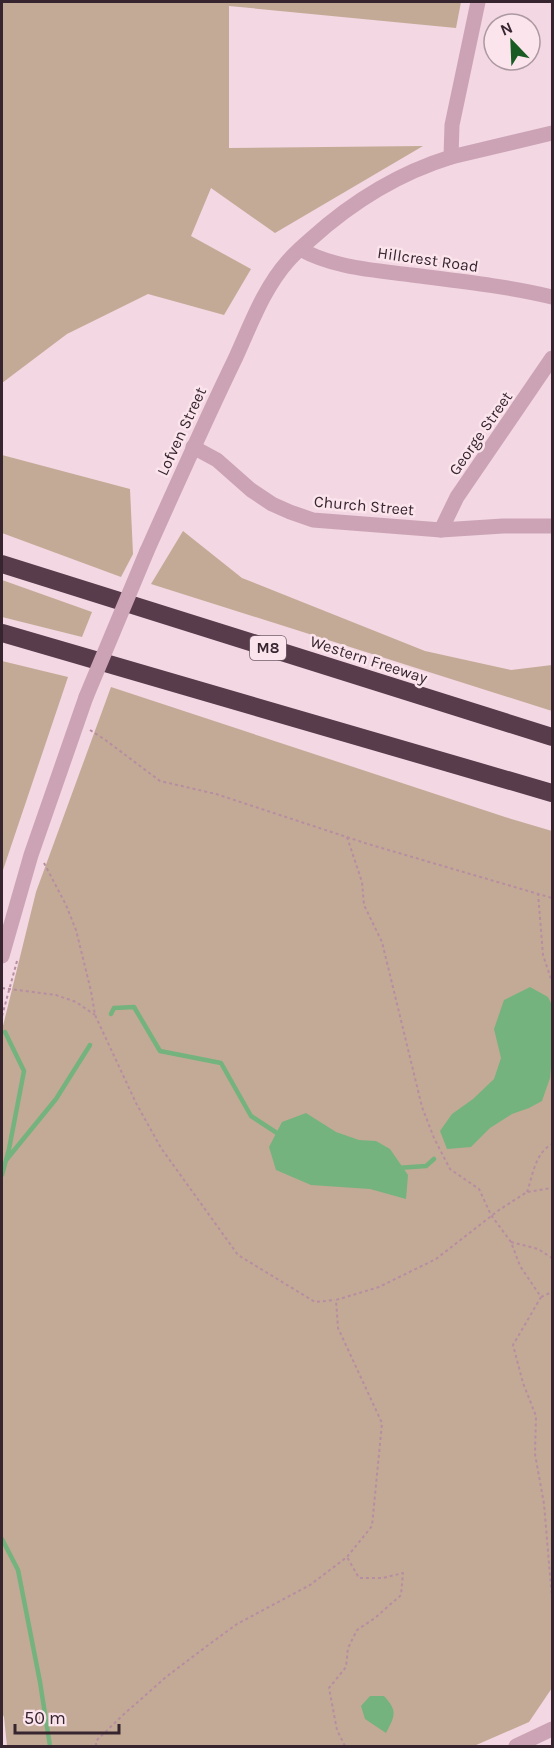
<svg xmlns="http://www.w3.org/2000/svg" width="554" height="1748" font-family="Karla,sans-serif">
<style>
.green{fill:#c3aa96}
.water{fill:#74b37e}
.lines{fill:none;stroke-linecap:round;stroke-linejoin:round}
.stream{stroke:#74b37e;stroke-width:4.5}
.path{stroke:#b88da1;stroke-width:2;stroke-dasharray:3 3;stroke-linecap:butt}
.minor{stroke:#cca3b5;stroke-width:15}
.motorway{stroke:#583c4c;stroke-width:18}
.minor-bridge{stroke:#cca3b5;stroke-width:15}
.labels{text-anchor:middle;stroke-width:5;stroke-linejoin:round;paint-order:stroke}
.shield{fill:#fbe4ec;stroke:#715e68;stroke-width:1.5}
.shield-label{font-size:15px;font-weight:bold;fill:#36252f}
.street-label{font-size:16px;fill:#36252f;stroke:#fbe4ec}
</style>
<rect width="100%" height="100%" fill="#f3d7e2"/>
<!-- green -->
<g class="green">
<polygon points="2,2 461,2 456,28 229,6 229,148 423,146 275,233 211,188 191,236 251,269 224,315 148,294 67,334 2,383"/>
<polygon points="2,455 130,489 133,554 121,577 2,533"/>
<polygon points="183,531 242,578 425,651 511,670 552,665 552,711 151,584"/>
<polygon points="2,580 92,612 82,637 2,617"/>
<polygon points="2,661 68,677 2,873"/>
<polygon points="111,687 505,817 552,831 552,1688 529,1722 474,1746 7,1746 4,1717 2,1713 2,1030 36,892"/>
</g>
<!-- water -->
<g class="water">
<polygon points="530,987 548,997 552,1005 552,1054 550,1078 542,1101 529,1108 512,1114 490,1128 471,1147 447,1149 440,1131 452,1114 473,1099 494,1079 501,1058 494,1029 504,1000"/>
<polygon points="306,1113 336,1132 359,1140 376,1141 390,1149 408,1175 406,1199 370,1189 311,1185 276,1170 269,1147 282,1122"/>
<path d="M370,1696H384C398,1711 395,1716 386,1733L365,1719L361,1706Z"/>
</g>
<g class="lines">
<!-- stream -->
<g class="stream">
<polyline points="111,1014 114,1008 134,1007 160,1051 221,1063 251,1116 280,1135"/>
<polyline points="7,1159 56,1099 90,1045"/>
<polyline points="397,1168 426,1166 434,1159"/>
<polyline points="2,1175 9,1149 24,1071 5,1032"/>
<polyline points="2,1539 18,1570 40,1682 50,1746"/>
</g>
<!-- path -->
<g class="path">
<polyline points="90,730 104,739 160,781 216,794 368,844 552,898"/>
<polyline points="347,837 362,882 364,905 382,942 422,1107 434,1138 450,1169 479,1189 491,1215 511,1242 520,1266 541,1297 513,1345 523,1383 536,1416 535,1454 544,1504 552,1599"/>
<polyline points="44,863 66,905 76,930 91,991 95,1015 136,1103 161,1148 238,1255 315,1302 335,1300"/>
<polyline points="538,893 543,955 552,982"/>
<polyline points="2,988 56,995 76,1002 95,1015"/>
<polyline points="2,1016 17,961"/>
<path d="M527,1192C533,1175 535,1153 552,1144"/>
<polyline points="511,1242 538,1249 552,1258"/>
<polyline points="541,1297 552,1292"/>
<polyline points="96,1746 96,1741 123,1715 166,1677 211,1643 237,1624 310,1585 347,1557 372,1526 382,1423 338,1328 336,1300 379,1287 436,1259 499,1210 527,1192 552,1188"/>
<polyline points="345,1746 337,1730 329,1688 346,1667 348,1648 357,1630 375,1618 401,1595 403,1573 383,1578 359,1578 347,1557"/>
</g>
<!-- minor -->
<g class="minor">
<polyline points="451,157 552,133"/>
<path d="M300,249C334,268 374,270 412,275C459,281 506,286 552,297"/>
<polyline points="193,447 217,460 251,490 272,504 290,512 313,520 441,530 503,526 552,526"/>
<polyline points="441,530 457,497 552,358"/>
<path d="M147,551C176,486 205,421 236,357C251,324 264,288 288,261C295,253 303,246 311,239C352,202 399,173 451,157L452,125L478,2"/>
<polyline points="2,956 31,855 86,697"/>
<polyline points="516,1746 552,1729"/>
</g>
<!-- motorway -->
<g class="motorway">
<polyline points="2,564 552,737"/>
<polyline points="2,633 552,793"/>
</g>
<!-- minor-bridge -->
<polyline class="minor-bridge" points="86,697 147,551"/>
</g>
<g class="labels">
<!-- shield labels -->
<rect class="shield" x="250" y="636" width="36" height="24" rx="4.5"/>
<g class="shield-label">
<text x="268" y="653">M8</text>
</g>
<!-- street labels -->
<g class="street-label">
<text transform="translate(428 259) rotate(8)" y="6">Hillcrest Road</text>
<text transform="translate(181 431) rotate(-65)" y="6">Lofven Street</text>
<text transform="translate(480 433) rotate(-55)" y="6">George Street</text>
<text transform="translate(364 505) rotate(5)" y="6">Church Street</text>
<text transform="translate(369 659) rotate(18)" y="6">Western Freeway</text>
</g>
</g>
<!-- border -->
<rect width="554" height="1748" fill="none" stroke="#36252f" stroke-width="6"/>
<!-- north arrow -->
<g transform="translate(512 42) rotate(337)"><circle r="28" fill="#fbe4ec" stroke="#ac98a0" stroke-width="1.5"/>
<path d="M0-4.5L10 22L0 15L-10 22Z" fill="#185b23"/>
<text y="-9" font-size="16" font-weight="bold" text-anchor="middle" fill="#36252f">N</text>
</g>
<!-- scale -->
<path d="M15 1724v9h104v-9" fill="none" stroke="#36252f" stroke-width="3"/>
<text x="24" y="1724" font-size="18" fill="#36252f" stroke="#fbe4ec" stroke-width="4.5" paint-order="stroke">50 m</text>
</svg>
